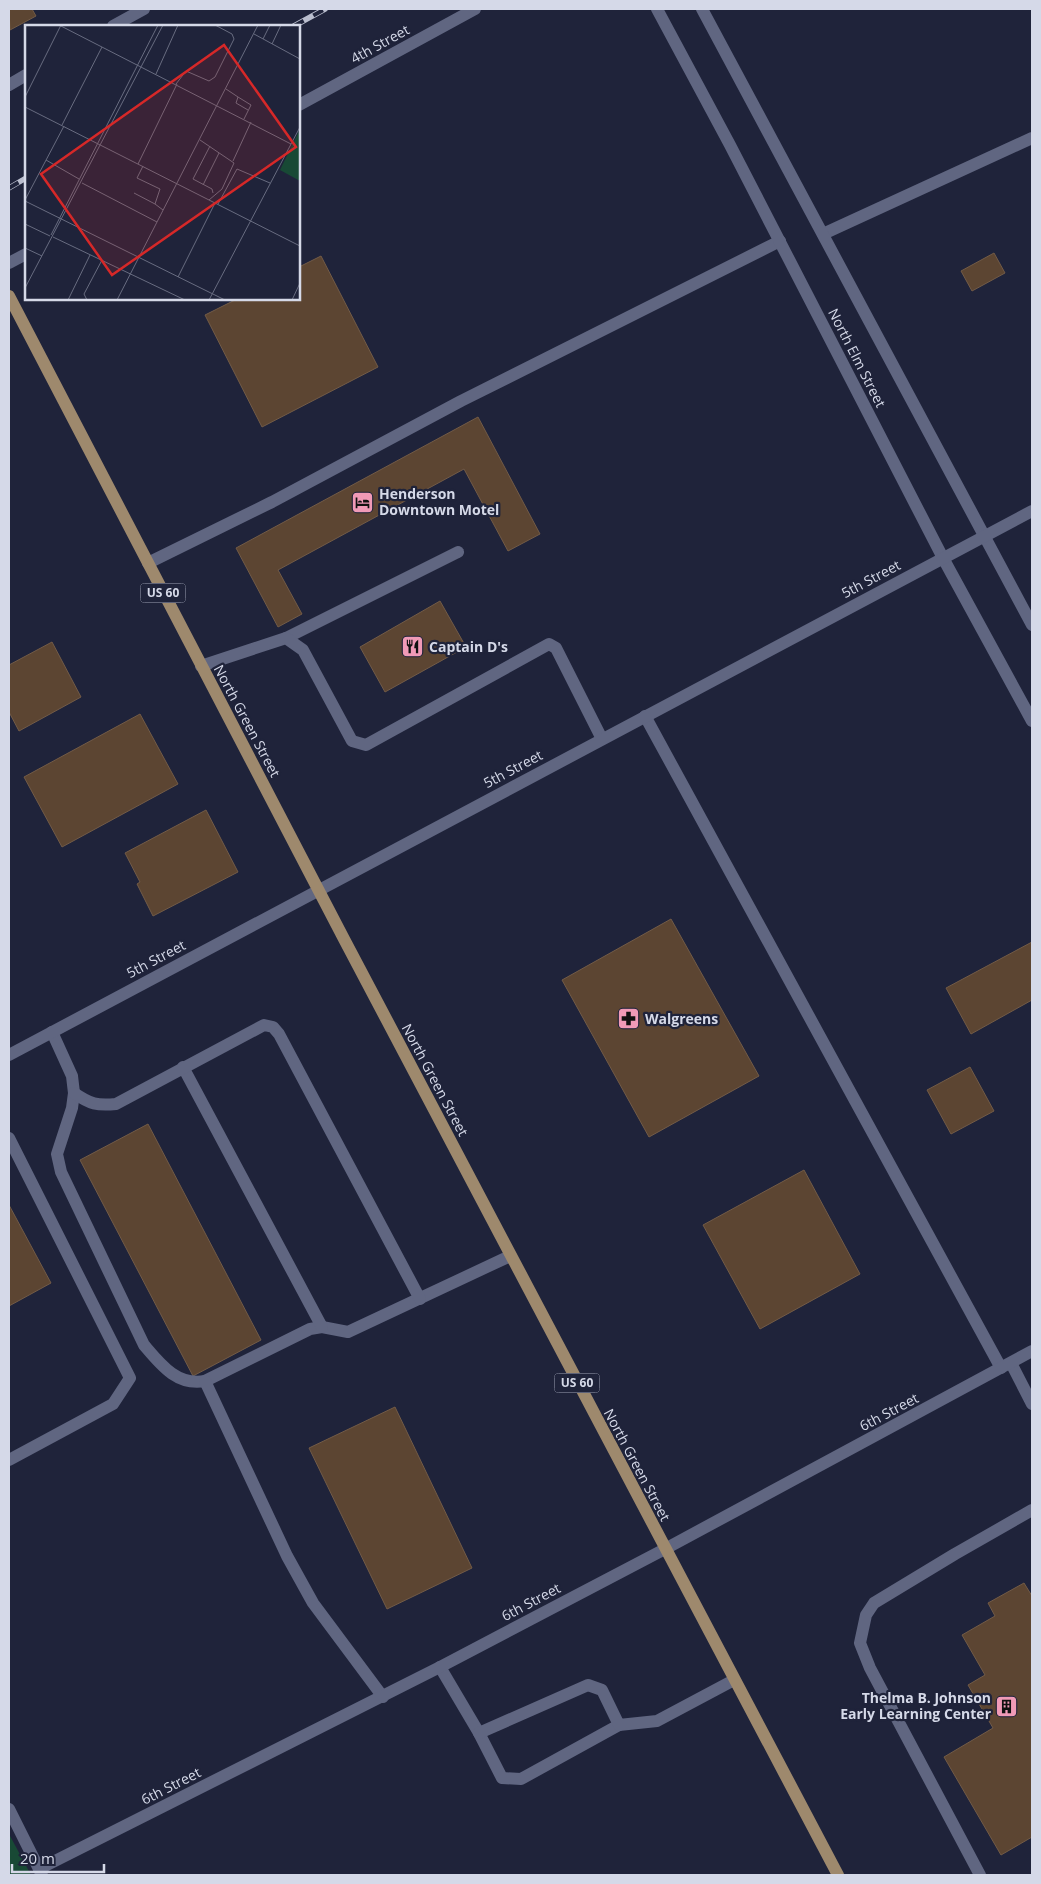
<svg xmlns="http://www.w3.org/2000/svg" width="1041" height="1884" font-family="'Open Sans',sans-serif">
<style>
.green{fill:#184935}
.building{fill:#5c4532;stroke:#725b47}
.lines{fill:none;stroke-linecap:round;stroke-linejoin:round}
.service{stroke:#606681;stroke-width:12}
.minor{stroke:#606681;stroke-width:12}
.tertiary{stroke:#606681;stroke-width:12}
.primary{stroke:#9e896d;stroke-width:12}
.rail-casing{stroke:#babece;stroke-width:5.5}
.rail{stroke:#1f233a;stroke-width:4;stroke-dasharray:11;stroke-linecap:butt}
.labels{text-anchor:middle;stroke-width:4.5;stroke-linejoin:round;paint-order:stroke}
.shield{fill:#1f233a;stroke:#9ea2b4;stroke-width:1}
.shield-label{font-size:12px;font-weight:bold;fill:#d5d9e8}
.street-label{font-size:14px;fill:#d5d9e8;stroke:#1f233a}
.poi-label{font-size:14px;font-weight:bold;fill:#d5d9e8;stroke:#1f233a;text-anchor:start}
.inset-road{fill:none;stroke:#686c80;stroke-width:1}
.view{fill:#d62828;fill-opacity:0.15;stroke:#d62828;stroke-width:2.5}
.inset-edge{fill:none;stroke:#d5d9e8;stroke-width:2.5}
</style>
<rect width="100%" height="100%" fill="#1f233a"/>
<!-- green -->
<polygon class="green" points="9,1834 31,1875 9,1875"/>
<!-- building -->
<g class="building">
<polygon points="9,9 32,9 36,16 10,30"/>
<polygon points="994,253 1005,273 972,291 961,271"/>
<polygon points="321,256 378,367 262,427 205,315 237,299 299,299 299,267"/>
<polygon points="478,417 540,534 508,551 464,469 278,570 302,614 278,627 236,548"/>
<polygon points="440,601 466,647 385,692 360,647"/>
<polygon points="52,642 81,697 19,731 9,712 9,665"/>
<polygon points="140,714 178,784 62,847 24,777"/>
<polygon points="206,810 238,872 153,916 137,884 140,882 125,853"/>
<polygon points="671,919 759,1076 649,1137 562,980"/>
<polygon points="1032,942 1032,1000 971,1034 946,988"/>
<polygon points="970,1067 994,1111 951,1134 927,1090"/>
<polygon points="148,1124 261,1340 193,1376 80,1160"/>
<polygon points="804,1170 860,1274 760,1329 703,1225"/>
<polygon points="9,1205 51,1283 9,1306"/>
<polygon points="395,1407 472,1568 387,1609 309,1448"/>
<polygon points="1024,1583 1032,1596 1032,1837 1001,1855 944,1757 993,1728 968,1685 985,1675 962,1635 995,1616 988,1603"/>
</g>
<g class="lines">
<!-- service -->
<g class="service">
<polyline points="113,26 144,9"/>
<polyline points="9,85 26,75"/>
<polyline points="823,234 1032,138"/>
<polyline points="148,563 272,502 461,401 780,241"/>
<polyline points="286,638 458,552"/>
<polyline points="201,666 286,638 303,650 352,741 366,745 549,644 556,648 602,739"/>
<polyline points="645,716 1001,1368"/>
<path d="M52,1032L72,1076L74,1093L72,1108L57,1154L61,1172L144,1345C161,1365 177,1386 205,1381L310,1329L322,1327L348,1332L510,1256"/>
<polyline points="183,1067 322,1327"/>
<path d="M74,1093C90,1104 97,1106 116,1104L264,1025L273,1027L279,1034L420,1299"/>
<polyline points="9,1138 130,1378 113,1404 9,1460"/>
<polyline points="1011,1363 1032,1404"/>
<polyline points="205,1381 287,1556 313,1603 383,1697"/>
<polyline points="440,1667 479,1733 502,1778 521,1779 619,1725"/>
<polyline points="479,1733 588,1685 602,1690 619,1725 657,1721 734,1680"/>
<polyline points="980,1875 870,1668 860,1643 866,1615 874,1603 955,1554 1032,1510"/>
</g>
<!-- minor -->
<g class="minor">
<polyline points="299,105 475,9"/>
<polyline points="9,263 26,254"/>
<polyline points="9,1809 42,1875"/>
<polyline points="39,1869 440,1667 665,1549 1032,1351"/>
</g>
<!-- tertiary -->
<g class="tertiary">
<polyline points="657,9 730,145 943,558 1032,721"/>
<polyline points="702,9 1032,625"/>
<polyline points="9,1055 1032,511"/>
</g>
<!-- primary -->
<polyline class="primary" points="9,296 344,939 838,1875"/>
<defs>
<g id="rail">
<polyline points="294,26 325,9"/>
<polyline points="9,188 26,178"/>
</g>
</defs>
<!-- rail casing -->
<use href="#rail" class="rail-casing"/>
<!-- rail -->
<use href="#rail" class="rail"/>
</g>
<!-- icons -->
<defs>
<symbol id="hotel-square" viewBox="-11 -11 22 22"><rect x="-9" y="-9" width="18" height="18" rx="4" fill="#f09ab7" stroke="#1f233a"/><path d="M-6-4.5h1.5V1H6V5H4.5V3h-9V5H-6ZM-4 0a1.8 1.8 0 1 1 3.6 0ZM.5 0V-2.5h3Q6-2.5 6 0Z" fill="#111"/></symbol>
<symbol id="restaurant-square" viewBox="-11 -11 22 22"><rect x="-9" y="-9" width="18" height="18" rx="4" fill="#f09ab7" stroke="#1f233a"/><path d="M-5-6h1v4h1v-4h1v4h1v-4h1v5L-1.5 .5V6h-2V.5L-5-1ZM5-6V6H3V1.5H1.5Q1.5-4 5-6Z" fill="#111"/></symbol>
<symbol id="pharmacy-square" viewBox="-11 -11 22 22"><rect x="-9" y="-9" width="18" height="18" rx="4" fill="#f09ab7" stroke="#1f233a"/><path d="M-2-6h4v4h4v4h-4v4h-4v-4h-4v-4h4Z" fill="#111"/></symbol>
<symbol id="building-square" viewBox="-11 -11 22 22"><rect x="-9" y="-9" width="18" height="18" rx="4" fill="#f09ab7" stroke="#1f233a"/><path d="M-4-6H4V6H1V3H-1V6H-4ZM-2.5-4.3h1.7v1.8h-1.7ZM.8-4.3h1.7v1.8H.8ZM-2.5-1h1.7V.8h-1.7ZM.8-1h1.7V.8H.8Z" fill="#111"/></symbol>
</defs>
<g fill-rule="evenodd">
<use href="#hotel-square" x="350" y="490" width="25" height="25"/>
<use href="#restaurant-square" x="400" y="634" width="25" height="25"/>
<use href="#pharmacy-square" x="616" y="1006" width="25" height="25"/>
<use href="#building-square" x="994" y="1694" width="25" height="25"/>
</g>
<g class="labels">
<!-- shield labels -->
<g class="shield">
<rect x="140.5" y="583.5" width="45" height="19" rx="4"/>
<rect x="554.5" y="1373.5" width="45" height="19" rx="4"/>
</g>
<g class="shield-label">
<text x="163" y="597">US 60</text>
<text x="577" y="1387">US 60</text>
</g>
<!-- street labels -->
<g class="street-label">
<text transform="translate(380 44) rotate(-29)" y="5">4th Street</text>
<text transform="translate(857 358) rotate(63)" y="5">North Elm Street</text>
<text transform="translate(871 579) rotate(-28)" y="5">5th Street</text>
<text transform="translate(247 721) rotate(62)" y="5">North Green Street</text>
<text transform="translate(513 769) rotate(-28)" y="5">5th Street</text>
<text transform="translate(156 959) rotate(-28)" y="5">5th Street</text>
<text transform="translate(435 1080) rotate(62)" y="5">North Green Street</text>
<text transform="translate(889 1412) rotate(-28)" y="5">6th Street</text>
<text transform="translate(637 1465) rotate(62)" y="5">North Green Street</text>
<text transform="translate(531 1602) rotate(-28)" y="5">6th Street</text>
<text transform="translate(171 1786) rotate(-27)" y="5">6th Street</text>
</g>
<!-- poi labels -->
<g class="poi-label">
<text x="379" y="499">Henderson<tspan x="379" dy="16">Downtown Motel</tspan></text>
<text x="429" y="652">Captain D's</text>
<text x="645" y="1024">Walgreens</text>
<text x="991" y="1703" text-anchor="end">Thelma B. Johnson<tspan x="991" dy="16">Early Learning Center</tspan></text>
</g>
</g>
<!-- overview -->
<g transform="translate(25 25)">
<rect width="275" height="275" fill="#1f233a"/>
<path d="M275,104V156L255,145Z" fill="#184935"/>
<path class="inset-road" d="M34,0L266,119M229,9L275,34M238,14L245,0M247,19L256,0M131,49L153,0M151,59L161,46L184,56L190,52L209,14L207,9L190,0M201,64L213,72L211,78L223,85M0,72L36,0M213,72L226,80L219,94M0,82L275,221M37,100L77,22M175,115L209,138L197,164L184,175M185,121L168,154L187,164L188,168M21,135L54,154M208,136L226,97M113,139L152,59M118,141L112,153L135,164L130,179L138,185M57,158L132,197M178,160L194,128M109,168L130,179M0,175L39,101M0,176L200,275M193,179L212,144L245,158M0,199L25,211M26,210L133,0M28,212L160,275M0,223L17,231M153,252L190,178M0,263L138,0M43,275L65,230M62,275L59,269L77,235M92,275L233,0M184,275L275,102M267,275L275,258"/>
<path class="view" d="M199,20L271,122L87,250L16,149Z"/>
<rect width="275" height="275" class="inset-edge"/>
</g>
<!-- border -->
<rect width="1041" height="1884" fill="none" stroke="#d5d9e8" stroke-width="20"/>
<!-- scale -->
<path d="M12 1864v8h92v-8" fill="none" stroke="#d5d9e8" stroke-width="2.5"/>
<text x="20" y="1864" font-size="15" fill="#d5d9e8" stroke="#1f233a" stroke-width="4" paint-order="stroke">20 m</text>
</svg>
